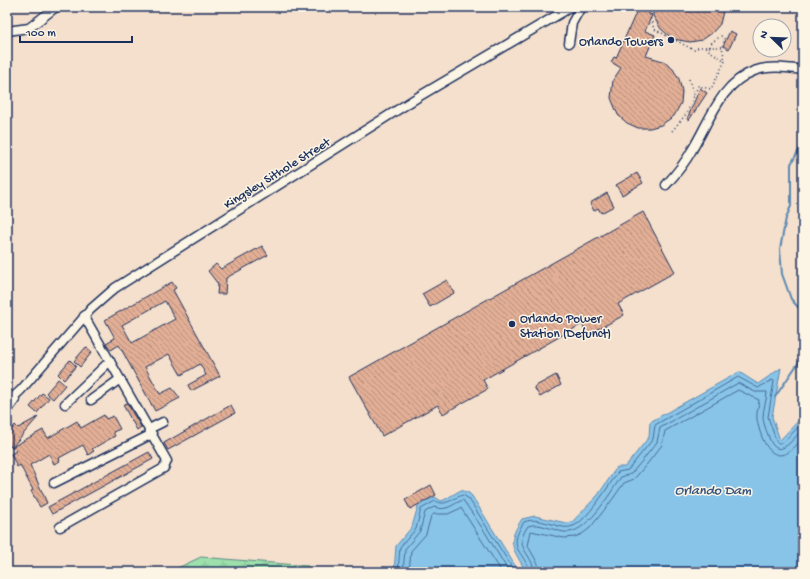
<svg xmlns="http://www.w3.org/2000/svg" width="810" height="579" font-family="'Gochi Hand',sans-serif">
<style>
.wetland{fill:url(#wetland-marsh);stroke:#5c8884}
.water{fill:#88c4e8;stroke:#5c88b1}
.lines{fill:none;stroke-linecap:round;stroke-linejoin:round}
.shore{stroke:#476b95;stroke-width:1}
.stream{stroke:#5c88b1;stroke-width:2}
.building{fill:url(#building-back-hatch);stroke:#1b2f5e;fill-rule:evenodd}
.minor-casing{stroke:#1b2f5e;stroke-width:11}
.path{stroke:#1b2f5e;stroke-width:1.5;stroke-dasharray:1 3;stroke-linecap:butt}
.minor{stroke:#fcf5e5;stroke-width:8}
.poi-dot{fill:#1b2f5e;stroke:#fcf5e5;stroke-width:1.5}
.labels{text-anchor:middle;stroke-width:3;stroke-linejoin:round;paint-order:stroke}
.poi-label{font-size:13px;fill:#1b2f5e;stroke:#fcf5e5;text-anchor:end}
.street-label{font-size:13px;fill:#1b2f5e;stroke:#fcf5e5}
.water-label{font-size:14px;font-style:italic;fill:#365480;stroke:#fcf5e5}
</style>
<defs>
<pattern id="wetland-marsh" width="20" height="14" patternUnits="userSpaceOnUse"><rect width="20" height="14" fill="#9de0ab"/><path d="M1 5h8M5 5V1M11 12h8M15 12V8" fill="none" stroke="#87c096"/></pattern>
<pattern id="building-back-hatch" width="6" height="6" patternUnits="userSpaceOnUse"><rect width="6" height="6" fill="#e2ae95"/><path d="M-1 5l2 2M0 0l6 6M5-1l2 2" fill="none" stroke="#b68e7d"/></pattern>
</defs>
<rect width="100%" height="100%" fill="#f4e0cd"/>
<filter id="ink" filterUnits="userSpaceOnUse"><feTurbulence type="fractalNoise" baseFrequency=".025" numOctaves="2"/><feDisplacementMap in="SourceGraphic" scale="8" xChannelSelector="R" yChannelSelector="G"/><feConvolveMatrix kernelMatrix="1 2 1 2 8 2 1 2 1" color-interpolation-filters="sRGB"/></filter>
<g filter="url(#ink)">
<!-- wetland -->
<polygon class="wetland" points="201,557 308,566 310,572 169,572"/>
<!-- water -->
<g class="water">
<path d="M781,368L772,417L780,440L803,416V572H526C514,549 505,544 522,519L535,516L566,523L572,522L598,495L617,467H625L649,437L650,422L739,372L758,384Z"/>
<polygon points="461,490 469,493 472,496 519,572 394,572 396,546 412,527 418,506 435,497 441,501 444,500"/>
</g>
<g class="lines">
<!-- shore -->
<g class="shore">
<path d="M398,572L400,547L416,529L421,509L435,501C446,507 452,498 463,495L469,499L515,572"/>
<path d="M403,572L405,549L420,531L425,512L434,507C447,512 452,504 463,500L485,532L509,572"/>
<polyline points="409,572 411,551 426,534 431,516 434,514 448,514 461,508 502,572"/>
<path d="M529,572C526,551 505,551 524,522C533,518 543,522 552,524C558,526 566,529 573,526C586,522 610,484 618,472L628,470L653,439L655,425L738,377L758,388L772,380L774,381L768,417L777,443H783L803,422"/>
<path d="M534,572C533,552 512,549 528,526C539,522 552,530 564,532C586,536 610,493 621,477L631,474L642,461L657,442L660,428L738,383L755,392H767C767,400 763,408 763,417C763,423 766,429 768,435C777,463 791,441 803,429"/>
<path d="M540,572L538,564L528,546L531,531L564,538L575,537L582,534L590,528L609,504L624,483L634,479L647,464L662,445L665,431L738,390L759,400C759,406 756,412 757,419C759,432 768,463 787,453C793,450 798,443 803,438"/>
</g>
<!-- stream -->
<g class="stream">
<polyline points="803,143 791,164 791,206 786,218 780,249 782,274 791,299 803,313"/>
<polyline points="775,397 803,356"/>
</g>
</g>
<!-- building -->
<g class="building">
<polygon points="653,7 724,7 720,24 712,33 702,40 690,42 673,39 661,29 653,16"/>
<polygon points="638,8 652,15 645,31 655,35 646,56 663,61 673,69 679,79 682,91 681,103 674,116 661,125 650,128 638,128 627,123 618,115 611,98 613,80 621,68 611,62 614,57 616,58"/>
<polygon points="730,31 736,34 729,49 723,46"/>
<polygon points="700,88 707,93 689,120 687,119"/>
<polygon points="637,173 643,183 622,195 616,185"/>
<polygon points="607,193 614,206 601,213 598,208 594,211 590,203"/>
<polygon points="643,212 675,272 618,304 624,315 608,324 587,334 582,324 483,380 488,389 457,406 443,414 438,405 382,436 349,377"/>
<polygon points="262,246 268,255 226,278 225,294 217,294 218,284 208,271 216,264 221,269"/>
<polygon points="447,280 454,293 430,307 422,294"/>
<path d="M172,282L176,288L173,290L220,376L191,391L188,385L206,375L200,364L181,375L169,354L145,367L160,394L172,388L180,398L155,411L119,345L111,350L106,343L115,338L105,320ZM165,301L175,319L132,343L122,325Z"/>
<polygon points="86,347 92,352 80,367 74,361"/>
<polygon points="70,360 76,366 64,380 58,374"/>
<polygon points="556,375 561,385 540,397 534,387"/>
<polygon points="58,379 65,385 53,399 46,393"/>
<polygon points="42,393 49,398 37,413 30,407"/>
<polygon points="127,403 141,427 137,430 123,405"/>
<polygon points="231,405 235,413 168,450 164,443"/>
<polygon points="104,415 106,419 113,416 120,429 113,432 115,436 92,449 94,451 88,455 83,445 59,458 60,461 54,464 49,454 30,465 47,503 40,507 31,491 33,490 20,465 17,467 11,454 16,451 12,447 43,430 48,438 77,421 81,428"/>
<polygon points="38,417 12,447 7,443 7,435 15,425 18,428"/>
<polygon points="149,452 153,459 52,514 48,507"/>
<polygon points="431,485 436,495 410,509 405,500"/>
</g>
<g class="lines">
<defs>
<g id="minor">
<polyline points="7,31 29,28 56,7"/>
<polyline points="569,43 572,23 581,7"/>
<path d="M666,185C676,174 685,163 692,150C710,121 720,84 754,71C769,65 788,68 803,70"/>
<polyline points="91,400 120,379"/>
<polyline points="7,403 21,390 91,309 115,288 418,97 571,7"/>
<polyline points="65,404 110,361"/>
<polyline points="7,411 15,400"/>
<polyline points="149,429 163,422"/>
<polyline points="54,483 152,434"/>
<polyline points="60,527 164,468 167,461 84,316"/>
</g>
</defs>
<!-- minor casing -->
<use href="#minor" class="minor-casing"/>
<!-- path -->
<g class="path">
<polyline points="647,7 654,29 694,50 699,47 722,47"/>
<polyline points="710,47 712,42 721,36 725,39 722,47 725,61"/>
<polyline points="689,79 694,95"/>
<polyline points="672,131 687,113 698,86 711,89 725,61 704,47"/>
</g>
<!-- minor -->
<use href="#minor" class="minor"/>
</g>
</g>
<!-- markers -->
<g class="poi-dot">
<circle cx="671" cy="40" r="4"/>
<circle cx="512" cy="324" r="4"/>
</g>
<g class="labels">
<!-- poi labels -->
<g class="poi-label">
<text x="663" y="45">Orlando Towers</text>
<text x="520" y="322" text-anchor="start">Orlando Power<tspan x="520" dy="15">Station (Defunct)</tspan></text>
</g>
<!-- street labels -->
<g class="street-label">
<text transform="translate(276 172) rotate(-32)" y="5">Kingsley Sithole Street</text>
</g>
<!-- water labels -->
<g class="water-label">
<text x="713" y="494">Orlando Dam</text>
</g>
</g>
<!-- margin -->
<rect width="810" height="579" fill="none" stroke="#fcf5e5" stroke-width="24"/>
<rect x="12" y="12" width="786" height="555" fill="none" stroke="#1b2f5e" stroke-width="1.5" filter="url(#ink)"/>
<!-- north arrow -->
<g transform="translate(772 38) rotate(293)"><circle r="19" fill="#fcf5e5" stroke="#a2a6af"/>
<path d="M0-3L7 15L0 10L-7 15Z" fill="#1b2f5e"/>
<text y="-6" font-size="11" font-weight="bold" text-anchor="middle" fill="#1b2f5e">N</text>
</g>
<!-- scale -->
<path d="M20 36v6h112v-6" fill="none" stroke="#1b2f5e" stroke-width="2"/>
<text x="26" y="36" font-size="12" fill="#1b2f5e" stroke="#fcf5e5" stroke-width="3" paint-order="stroke">100 m</text>
</svg>
